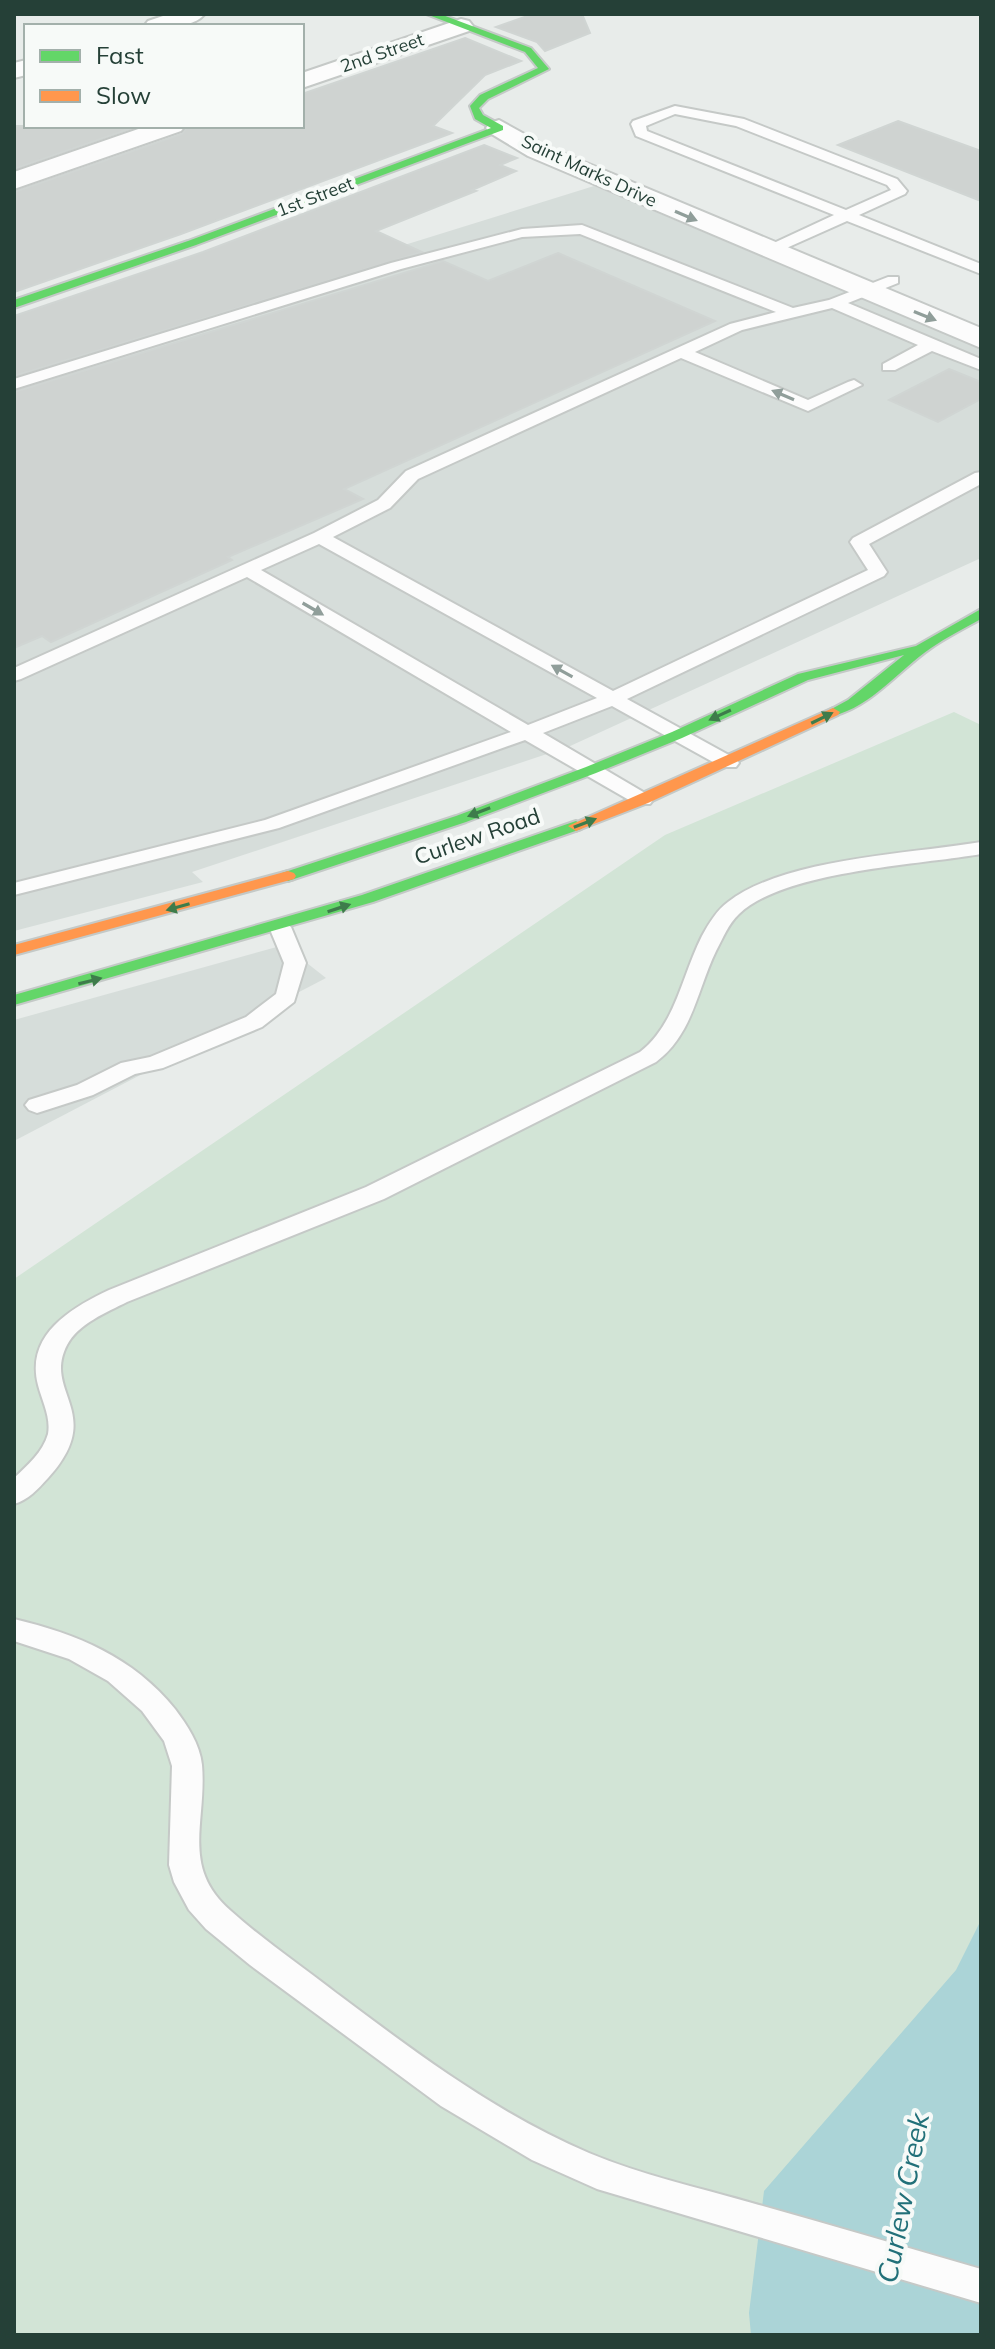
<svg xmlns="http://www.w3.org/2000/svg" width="995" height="2349" font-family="Mulish,sans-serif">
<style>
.built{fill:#d6ddda}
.green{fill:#d2e4d6}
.water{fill:#abd4d7}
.building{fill:#cfd3d1;stroke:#d0d5d3;stroke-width:2}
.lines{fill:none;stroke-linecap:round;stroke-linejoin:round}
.lane-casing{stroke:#c5c9c7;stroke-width:4}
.street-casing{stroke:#c5c9c7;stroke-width:4}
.fast-casing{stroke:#c4c9c7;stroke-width:4}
.slow-casing{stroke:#c4c9c7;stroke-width:4}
.lane{fill:#fcfcfc;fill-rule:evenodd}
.street{fill:#fcfcfc;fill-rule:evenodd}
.fast{fill:#63d668;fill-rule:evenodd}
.slow{fill:#ff974d;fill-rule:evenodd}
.oneway{fill:#909e9a}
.oneway2{fill:#3e7c4b}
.labels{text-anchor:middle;stroke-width:8;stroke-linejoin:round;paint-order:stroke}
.far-street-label{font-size:18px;fill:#254037;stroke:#f7faf8}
.street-label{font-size:22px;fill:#254037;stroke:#f7faf8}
.near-water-label{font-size:28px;font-style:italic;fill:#227079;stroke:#f7faf8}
</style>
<rect width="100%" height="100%" fill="#e8ecea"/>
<!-- built -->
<g class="built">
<polygon points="594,186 981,349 981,558 568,747 192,872 203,882 14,931 14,363 51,355"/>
<polygon points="284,945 326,978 14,1141 14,1020"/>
</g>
<!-- green -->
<polygon class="green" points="954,712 981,725 981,2335 14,2335 14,1279 665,835"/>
<!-- water -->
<polygon class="water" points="981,1920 981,2335 751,2335 749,2313 764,2191 956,1970"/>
<!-- building -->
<g class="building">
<polygon points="533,14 582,14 590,33 545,51 537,42 496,27"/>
<polygon points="465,38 521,61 485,75 433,126 452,133 181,234 14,292 14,192 182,134 188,126 302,126 302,94"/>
<polygon points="898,121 981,151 981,201 838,145"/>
<polygon points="14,126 138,126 14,169"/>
<polygon points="484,145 517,158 500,165 516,171 472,190 476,191 376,231 422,252 14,376 14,316 203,252"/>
<polygon points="558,253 715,321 344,489 363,499 228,557 232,560 51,642 42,636 14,648 14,392 443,261 488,281"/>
<polygon points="949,369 981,382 981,399 938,422 889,400"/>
</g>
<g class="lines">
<defs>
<g id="lane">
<path d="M675,106L744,119L897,179L907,191L905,194L859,215L981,264V274L847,221L773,254H763V248L834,215L636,136L631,124L633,121ZM675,114L736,126L887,185L891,190L846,210L647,131L646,126Z"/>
<path d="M582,225L793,308L829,300L888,277H898V283L848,303L981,359V370L932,351L895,370H883V364L918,345L832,308L742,330L695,352L808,400L848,382L854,380L862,385L808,411L681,358L418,479L390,508L333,537L613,691L868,570L850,542L853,538L975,473L981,472V484L869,544L887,572L884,576L627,699L736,759L739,763L736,767H722L612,706L543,733L650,796L653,800L650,804H636L525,740L279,828L14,895V883L265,820L511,732L247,577L21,679L14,681V668L314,533L378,500L406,471L730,324L776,312L580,234L522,237L401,269L14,389V379L391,263L522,229ZM319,544L597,698L528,725L261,570Z"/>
<path d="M981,842V854C918,865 784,871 739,914C728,924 723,938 716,951C697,990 693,1034 656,1062L384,1199L127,1302C107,1312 78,1324 67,1345C42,1393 107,1413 48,1478C38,1489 28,1500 14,1504V1478C27,1466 43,1452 48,1434C51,1417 42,1401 38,1385C25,1335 71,1308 109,1290L366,1187L640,1052C676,1024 682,975 702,936C709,923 717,910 728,902C785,858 910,854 981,842Z"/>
<polygon points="280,920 291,927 306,963 294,1002 262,1027 163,1068 135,1074 93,1095 37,1113 29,1110 25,1105 29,1100 77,1085 121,1063 150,1057 246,1017 276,994 284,963 269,927"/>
<path d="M14,1619C77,1634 133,1657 175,1709C187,1725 200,1744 202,1765C207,1822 180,1867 231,1911C263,1940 300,1965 335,1992C415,2052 497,2114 589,2153C641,2175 697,2187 752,2203C828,2224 904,2247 981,2269V2303L597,2189L532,2160L441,2106L250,1965L206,1929L189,1910L174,1882L169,1865L172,1766L164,1741L142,1711L108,1681L69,1659L14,1641Z"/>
</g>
<g id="street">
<path d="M169,14H205C191,30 163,26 144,26L148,21Z"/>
<polygon points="461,19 469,21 473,26 469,31 302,88 302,73"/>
<polygon points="26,60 26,75 14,78 14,63"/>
<polygon points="499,120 546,146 981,328 981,348 528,156 490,133 486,128 490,123"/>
<polygon points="147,126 185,126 181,131 14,189 14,172"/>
</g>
<g id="fast">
<polygon points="426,14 440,14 531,48 549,69 488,99 479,108 483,115 503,126 503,130 196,245 14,308 14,300 188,241 491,128 475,119 470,106 480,95 538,68 525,52"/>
<path d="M981,609V619C965,628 947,637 931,648C899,670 872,706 833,716L826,712L848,700L904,655L808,680L682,738L596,773L466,822L294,879L288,881L280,876L282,873L456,816L586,767L672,732L798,674L916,646Z"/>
<polygon points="576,821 584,826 581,829 373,902 14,1005 14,995 362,895"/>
</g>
<g id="slow">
<polygon points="833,708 840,712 838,715 648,803 581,829 576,831 568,826"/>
<polygon points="288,871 294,873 296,876 294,879 14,955 14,945"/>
</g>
</defs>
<!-- lane casing -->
<use href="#lane" class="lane-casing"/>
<!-- street casing -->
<use href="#street" class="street-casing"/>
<!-- fast casing -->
<use href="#fast" class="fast-casing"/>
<!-- slow casing -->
<use href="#slow" class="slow-casing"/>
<!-- lane -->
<use href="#lane" class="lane"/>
<!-- street -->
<use href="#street" class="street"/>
<!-- fast -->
<use href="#fast" class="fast"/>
<!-- slow -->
<use href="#slow" class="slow"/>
</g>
<!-- one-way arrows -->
<defs><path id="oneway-solid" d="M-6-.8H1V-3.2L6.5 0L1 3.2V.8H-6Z" transform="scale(2)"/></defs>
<g class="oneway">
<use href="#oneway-solid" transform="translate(686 216) rotate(23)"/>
<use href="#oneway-solid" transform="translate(925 316) rotate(22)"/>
<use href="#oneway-solid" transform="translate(783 395) rotate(-157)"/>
<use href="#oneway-solid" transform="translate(313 609) rotate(30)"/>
<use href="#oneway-solid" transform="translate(562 671) rotate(-151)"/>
</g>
<g class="oneway2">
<use href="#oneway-solid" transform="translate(720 715) rotate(155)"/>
<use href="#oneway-solid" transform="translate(822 718) rotate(-26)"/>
<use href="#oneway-solid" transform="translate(479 812) rotate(159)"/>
<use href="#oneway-solid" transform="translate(585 823) rotate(-21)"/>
<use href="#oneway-solid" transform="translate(178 907) rotate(164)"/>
<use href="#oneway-solid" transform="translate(339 908) rotate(-18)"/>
<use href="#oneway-solid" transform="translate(90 981) rotate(-14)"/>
</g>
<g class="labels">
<!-- far-street labels -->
<g class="far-street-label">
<text transform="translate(382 53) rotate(-19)" y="6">2nd Street</text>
<text transform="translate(589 171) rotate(25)" y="6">Saint Marks Drive</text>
<text transform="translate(315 197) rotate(-21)" y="6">1st Street</text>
</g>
<!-- street labels -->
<g class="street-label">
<text transform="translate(477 836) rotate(-19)" y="8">Curlew Road</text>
</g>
<!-- near-water labels -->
<g class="near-water-label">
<text transform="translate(903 2198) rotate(-79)" y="10">Curlew Creek</text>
</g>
</g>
<!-- border -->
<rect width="995" height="2349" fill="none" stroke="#254037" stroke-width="32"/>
<!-- legend -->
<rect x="24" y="24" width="280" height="104" fill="#f7faf8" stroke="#a3b0ab" stroke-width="2"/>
<rect x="40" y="50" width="40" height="12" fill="#63d668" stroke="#a3b0ab" stroke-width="2"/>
<text x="96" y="64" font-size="24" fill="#254037">Fast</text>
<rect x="40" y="90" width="40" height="12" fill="#ff974d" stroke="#a3b0ab" stroke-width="2"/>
<text x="96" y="104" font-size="24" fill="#254037">Slow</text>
</svg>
